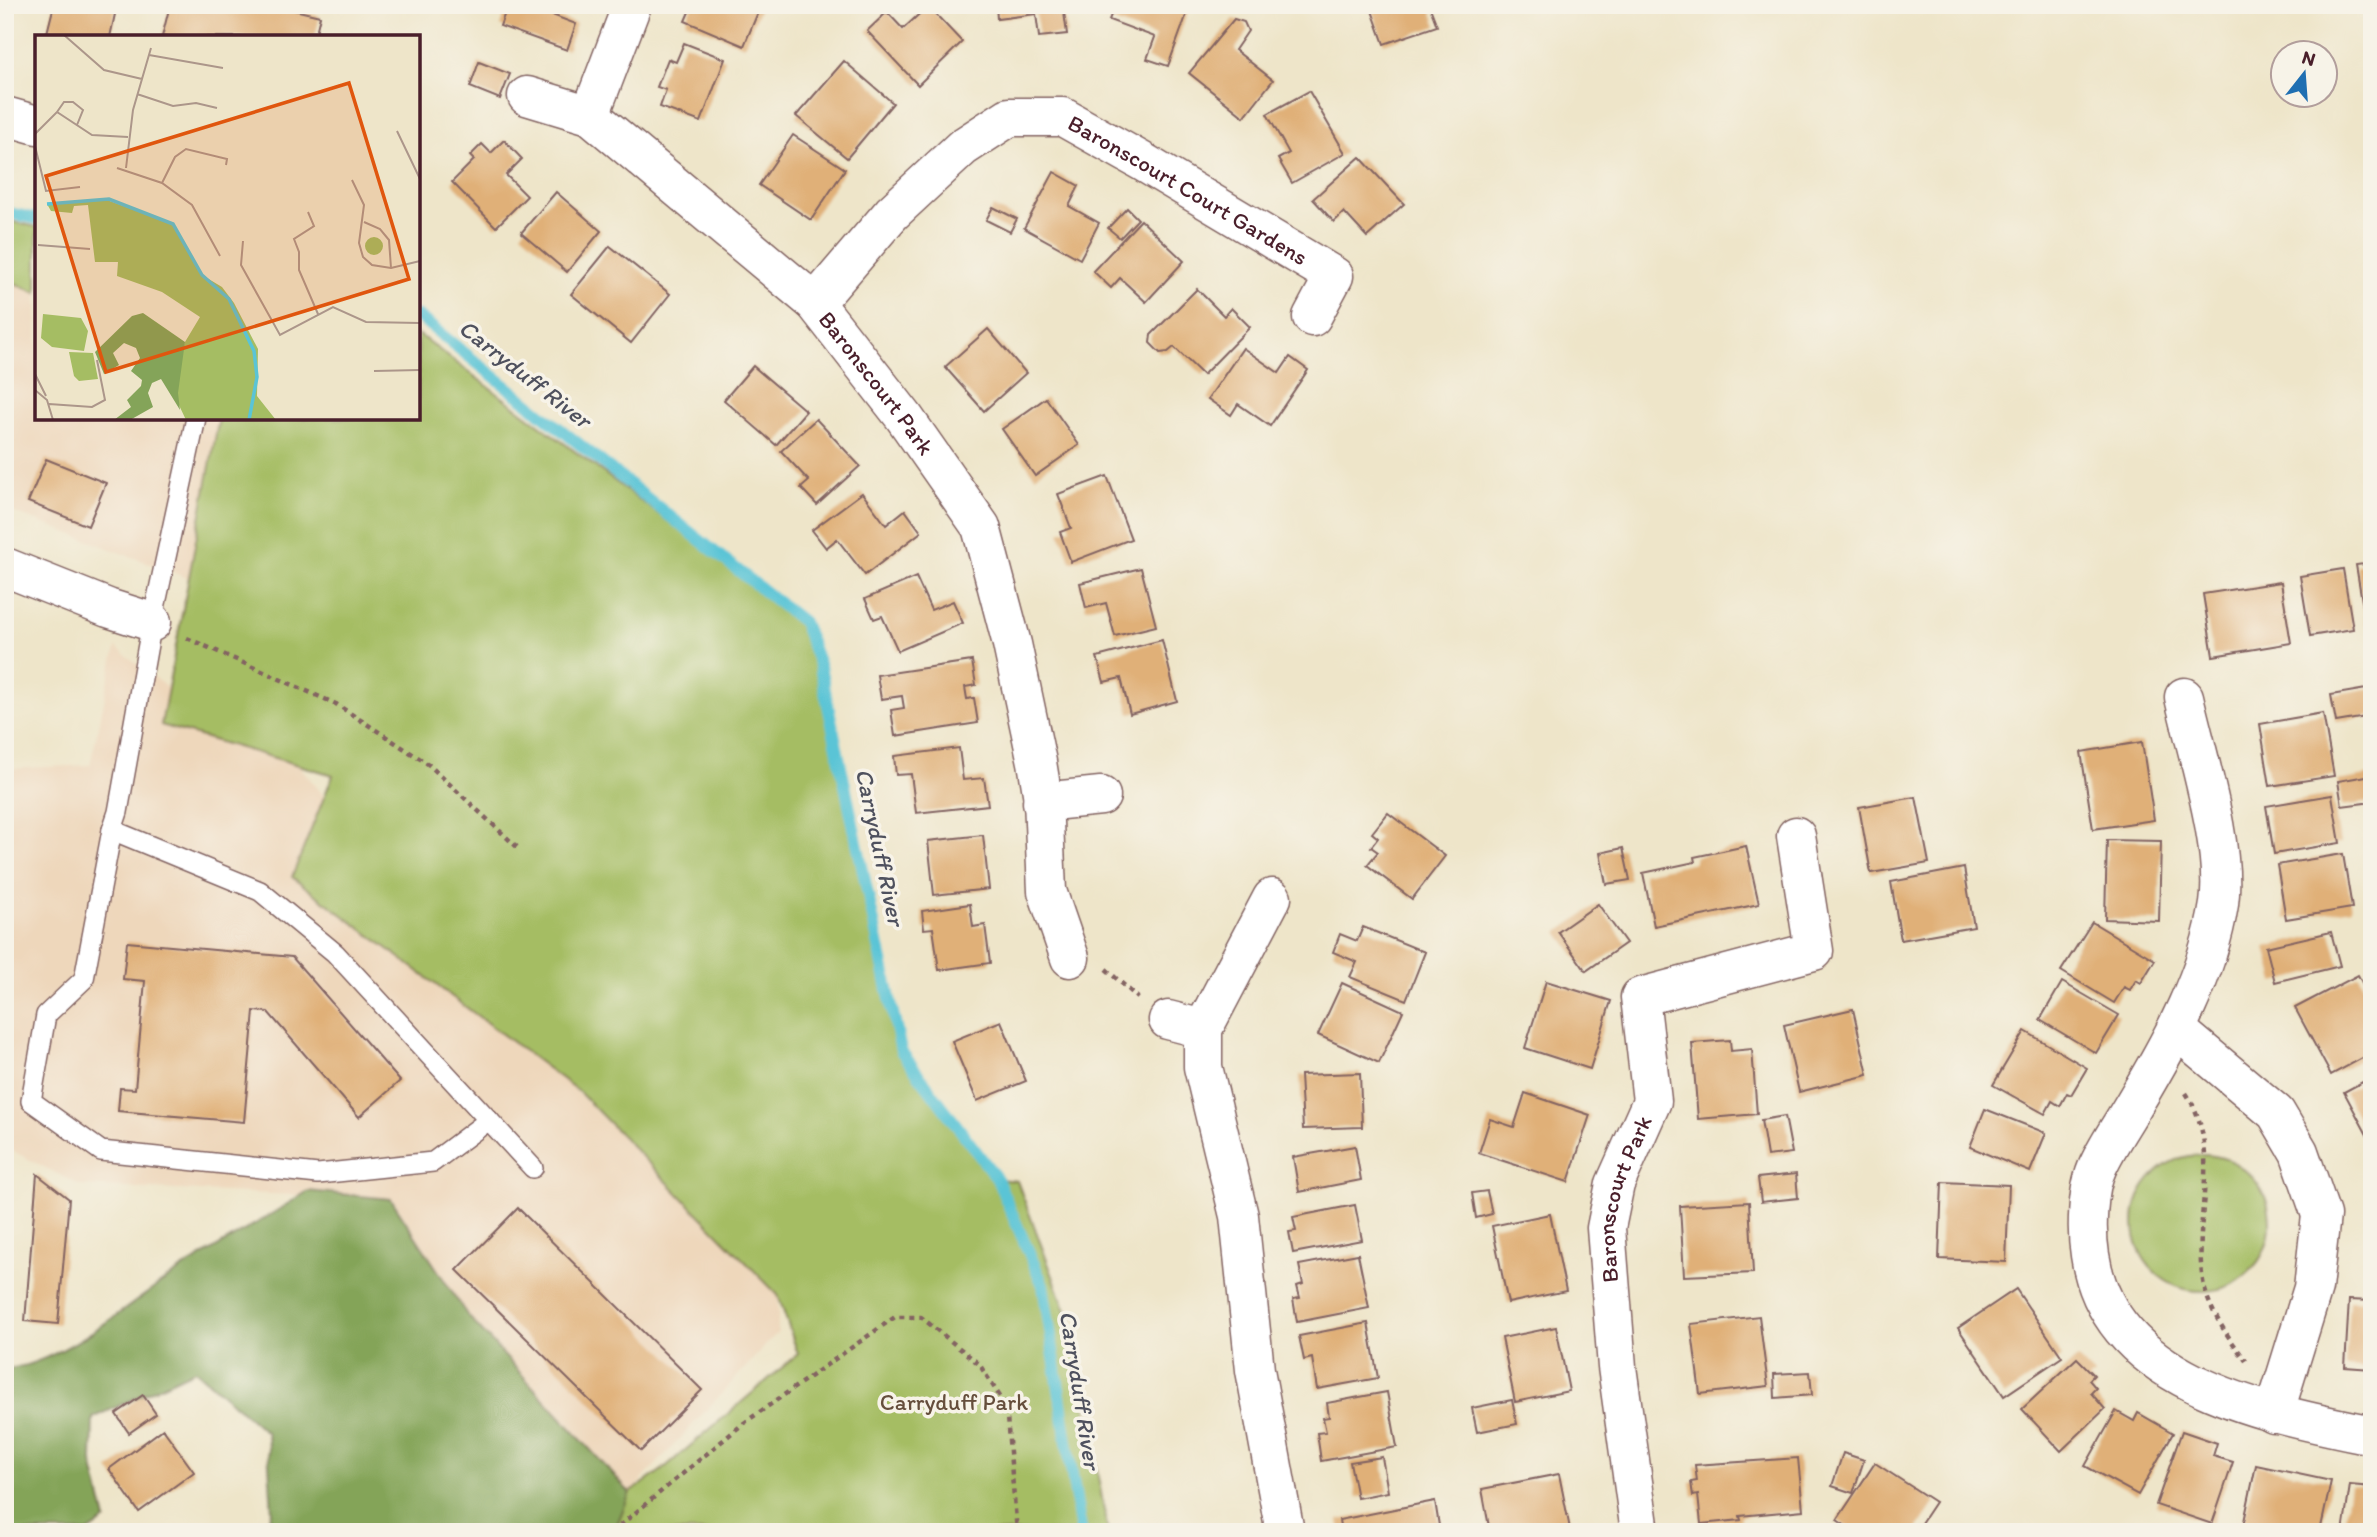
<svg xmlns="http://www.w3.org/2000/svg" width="2377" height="1537" font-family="Itim,sans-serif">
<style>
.built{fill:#eed7bb}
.green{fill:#a5bd63;stroke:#786e47;stroke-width:2}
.forest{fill:#84a459;stroke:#676242;stroke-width:2}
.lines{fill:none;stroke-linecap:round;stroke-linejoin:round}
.stream{stroke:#5ac4d6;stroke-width:12}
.building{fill:#e0b078}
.lane-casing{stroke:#836462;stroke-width:22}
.street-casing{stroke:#836462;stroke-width:41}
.path{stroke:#836462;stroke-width:4.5;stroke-dasharray:5 5;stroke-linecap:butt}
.lane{stroke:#fff;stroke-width:19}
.street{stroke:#fff;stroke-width:38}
.labels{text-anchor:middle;stroke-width:7;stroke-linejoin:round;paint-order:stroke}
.street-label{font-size:23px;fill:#4a1f2b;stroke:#f7f3e8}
.park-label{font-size:23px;fill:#654e3c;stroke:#f7f3e8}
.water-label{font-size:24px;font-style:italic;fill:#4f515e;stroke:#f7f3e8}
.inset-river{fill:none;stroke:#5ac4d6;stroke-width:3.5}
.inset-road{fill:none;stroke:#ac968a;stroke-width:2}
.view{fill:#e0560e;fill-opacity:0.15;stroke:#e0560e;stroke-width:3.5}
.inset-edge{fill:none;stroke:#4a1f2b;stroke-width:3.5}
</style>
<rect width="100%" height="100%" fill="#f7f3e8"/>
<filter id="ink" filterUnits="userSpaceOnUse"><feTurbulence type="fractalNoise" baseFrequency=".0143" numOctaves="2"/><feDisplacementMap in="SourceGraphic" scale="14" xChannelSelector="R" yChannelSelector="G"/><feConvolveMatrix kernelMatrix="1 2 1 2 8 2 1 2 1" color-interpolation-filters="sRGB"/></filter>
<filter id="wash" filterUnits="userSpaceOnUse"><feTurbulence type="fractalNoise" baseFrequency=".00686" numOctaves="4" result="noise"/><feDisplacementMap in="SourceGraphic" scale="28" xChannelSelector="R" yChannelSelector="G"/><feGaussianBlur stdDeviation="1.57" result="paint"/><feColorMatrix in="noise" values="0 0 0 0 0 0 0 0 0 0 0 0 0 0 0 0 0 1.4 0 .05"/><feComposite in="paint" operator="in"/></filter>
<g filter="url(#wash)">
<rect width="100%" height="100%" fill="#eee5c9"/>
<!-- built -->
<g class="built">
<polygon points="5,279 37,293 37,418 219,418 188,578 5,509"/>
<polygon points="116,647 211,723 261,718 343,820 410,924 778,1295 778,1332 630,1493 467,1315 393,1199 81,1186 5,1147 5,769 90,765"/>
</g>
<!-- green -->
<g class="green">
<polygon points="5,220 37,227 37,293 5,279"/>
<polygon points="418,334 803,622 820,667 901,1051 997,1179 1017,1181 1071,1324 1108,1532 605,1532 630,1493 662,1470 798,1354 778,1295 578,1091 292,877 333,775 161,725 219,418 418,418"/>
<circle cx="2202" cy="1223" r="68"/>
</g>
<!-- forest -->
<path class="forest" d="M308,1191L391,1199L467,1315L630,1493L614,1532H264L272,1512L267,1433L195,1370L93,1418L92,1462L106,1520L88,1532H5V1369C56,1366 125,1308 167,1279C213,1248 262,1221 308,1191Z"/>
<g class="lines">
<!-- stream -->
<g class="stream">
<polyline points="5,212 37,219"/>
<polyline points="418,316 803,622 820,667 901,1051 997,1179 1043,1285 1081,1532"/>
</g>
</g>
<g id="blocks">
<!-- building -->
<g class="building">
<polygon points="54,5 117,5 110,37 46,37"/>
<polygon points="170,5 273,5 320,16 315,37 162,37"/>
<polygon points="508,5 556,5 552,15 576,24 567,50 500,26"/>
<polygon points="692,5 761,5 744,46 685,21"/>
<polygon points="996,5 1063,5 1067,34 1039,37 1036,14 997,19"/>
<polygon points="1115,5 1189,8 1168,66 1147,59 1155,37 1109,20"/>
<polygon points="1370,5 1429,5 1437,26 1384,44"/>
<polygon points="928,6 962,42 918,85 867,31 887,12 903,29"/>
<polygon points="1234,19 1244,22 1248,31 1235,50 1273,80 1244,117 1189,73"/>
<polygon points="684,43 725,59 701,122 660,107 666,90 657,87 668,59 676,62"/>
<polygon points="844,61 893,103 847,158 796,116"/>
<polygon points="479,62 510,74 500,99 470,87"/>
<polygon points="1309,91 1345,153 1292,183 1278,159 1289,153 1267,114"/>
<polygon points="793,135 845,169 811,220 759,185"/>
<polygon points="504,140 522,159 506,175 527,196 496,227 452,182 474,160 470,156 482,144 491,153"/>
<polygon points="1360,157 1404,204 1367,237 1344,212 1334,222 1313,199"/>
<polygon points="1054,172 1079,186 1069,206 1099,223 1080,259 1024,228"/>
<polygon points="556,192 601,231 567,272 521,233"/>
<polygon points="993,207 1017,219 1010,232 986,220"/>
<polygon points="1127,208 1138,219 1120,238 1108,228"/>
<polygon points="1141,220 1184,261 1146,302 1120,278 1111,288 1093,271"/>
<polygon points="610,246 670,294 631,343 571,294"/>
<polygon points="1197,289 1224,316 1231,308 1250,327 1203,375 1174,347 1168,352 1160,353 1150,343 1151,335"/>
<polygon points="988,329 1026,373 984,411 945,367"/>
<polygon points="1243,348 1279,373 1290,357 1308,370 1270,426 1238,404 1231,415 1208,399"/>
<polygon points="753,366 806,411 776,445 724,400"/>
<polygon points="1046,398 1079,445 1035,476 1002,429"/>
<polygon points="816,419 860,466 817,505 801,488 809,481 781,451"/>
<polygon points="46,459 106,483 88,526 28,502"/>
<polygon points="1107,476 1131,539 1071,562 1060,532 1071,528 1058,494"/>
<polygon points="862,493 886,525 905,510 921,532 865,575 837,539 826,548 812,530"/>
<polygon points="2372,563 2372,624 2366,625 2356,565"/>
<polygon points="1141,568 1156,626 1115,636 1106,603 1086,608 1080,583"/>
<polygon points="2343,569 2353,629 2310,636 2300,576"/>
<polygon points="916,577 931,610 953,601 963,623 898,651 882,616 874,619 865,599"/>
<polygon points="2281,582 2291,643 2213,656 2203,594"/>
<polygon points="1162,640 1177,701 1130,714 1121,678 1104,682 1097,657"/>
<polygon points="972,661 976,685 965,687 967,699 974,698 978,723 895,736 891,710 904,708 902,696 881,699 877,675"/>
<polygon points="2372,688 2372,716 2336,722 2331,695"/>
<polygon points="2323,713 2334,776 2270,786 2260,724"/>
<polygon points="2142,742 2154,820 2093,829 2081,752"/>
<polygon points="959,748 963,780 984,778 988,805 916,813 911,774 896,775 894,756"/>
<polygon points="2372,775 2372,802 2342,806 2338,781"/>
<polygon points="2332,795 2340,843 2274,854 2266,806"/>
<polygon points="1916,797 1929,863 1871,873 1859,807"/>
<polygon points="1388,813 1445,856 1412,899 1367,865 1378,852 1371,847 1378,838 1372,833"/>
<polygon points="983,835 989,889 934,895 928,841"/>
<polygon points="2107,840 2161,841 2159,921 2105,919"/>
<polygon points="1746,846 1759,904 1654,926 1643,873 1695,862 1694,857"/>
<polygon points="1623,848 1630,880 1606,884 1600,853"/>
<polygon points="2343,854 2352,908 2286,919 2277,865"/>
<polygon points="1964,868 1974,927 1901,940 1891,882"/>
<polygon points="970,904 973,927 985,925 990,963 939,970 933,928 924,929 922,911"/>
<polygon points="1598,904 1626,943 1586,971 1558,932"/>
<polygon points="2092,922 2155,960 2141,983 2136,980 2130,990 2124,987 2114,1003 2061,971"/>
<polygon points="1363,927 1425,952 1406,1000 1350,977 1357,962 1333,952 1340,934 1357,941"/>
<polygon points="2331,932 2340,966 2275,982 2266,947"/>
<polygon points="127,942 292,957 400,1081 359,1117 268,1012 254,1011 244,1122 118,1111 120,1088 135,1089 145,981 123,979"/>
<polygon points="2358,975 2372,1001 2372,1053 2331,1075 2295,1008"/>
<polygon points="1546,981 1611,1001 1590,1069 1525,1048"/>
<polygon points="2062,982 2119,1015 2096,1053 2040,1020"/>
<polygon points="1342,983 1403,1011 1379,1063 1318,1035"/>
<polygon points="1853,1009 1868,1075 1799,1092 1784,1025"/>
<polygon points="1001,1021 1026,1081 977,1101 952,1041"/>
<polygon points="2025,1031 2087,1068 2071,1095 2067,1093 2060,1106 2052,1101 2045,1114 1993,1085"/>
<polygon points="1730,1040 1731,1051 1752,1049 1757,1114 1698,1119 1692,1043"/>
<polygon points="1360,1073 1362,1127 1303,1129 1300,1075"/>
<polygon points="2372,1077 2372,1144 2344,1092"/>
<polygon points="1525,1093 1590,1115 1568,1182 1479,1153 1490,1119 1514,1127"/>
<polygon points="1985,1109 2046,1133 2030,1172 1970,1147"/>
<polygon points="1785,1116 1792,1153 1767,1156 1761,1120"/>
<polygon points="1355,1146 1361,1180 1299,1192 1293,1157"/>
<polygon points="37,1174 69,1199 58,1324 25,1321"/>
<polygon points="1796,1174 1798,1198 1761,1202 1758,1178"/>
<polygon points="1942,1182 2009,1185 2006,1262 1939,1259"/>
<polygon points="1487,1191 1492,1214 1476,1218 1472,1193"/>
<polygon points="1749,1202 1753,1273 1684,1276 1680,1206"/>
<polygon points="1355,1205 1362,1240 1293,1253 1289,1232 1296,1231 1293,1217"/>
<polygon points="518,1208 702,1390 641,1451 457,1270"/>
<polygon points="1550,1214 1566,1291 1508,1303 1492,1226"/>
<polygon points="1358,1254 1369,1308 1297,1322 1293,1299 1300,1298 1297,1286 1303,1284 1299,1265"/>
<polygon points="2016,1289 2062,1357 2004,1396 1958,1328"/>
<polygon points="2349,1300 2372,1301 2372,1369 2345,1367"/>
<polygon points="1759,1316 1768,1386 1700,1394 1691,1324"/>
<polygon points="1368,1323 1378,1378 1317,1389 1312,1358 1304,1360 1299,1336"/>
<polygon points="1556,1327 1569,1391 1515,1402 1502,1338"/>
<polygon points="2077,1358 2094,1375 2089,1380 2096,1388 2091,1393 2105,1409 2061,1451 2022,1409"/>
<polygon points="1810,1372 1812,1395 1775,1398 1774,1374"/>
<polygon points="1387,1392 1397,1447 1321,1461 1317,1433 1326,1432 1323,1418 1329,1417 1327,1403"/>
<polygon points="143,1395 156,1414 129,1433 116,1414"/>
<polygon points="1512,1400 1517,1424 1477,1432 1472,1408"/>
<polygon points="2116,1411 2134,1421 2138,1413 2173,1433 2138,1495 2085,1466"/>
<polygon points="163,1429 194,1472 139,1512 109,1469"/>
<polygon points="2182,1431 2217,1443 2213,1456 2233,1462 2212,1524 2156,1505"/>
<polygon points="1843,1453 1864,1460 1853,1493 1832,1486"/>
<polygon points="1382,1457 1388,1492 1357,1498 1350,1462"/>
<polygon points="1798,1458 1803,1510 1740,1516 1741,1520 1701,1524 1698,1495 1693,1496 1691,1482 1697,1481 1695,1465"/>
<polygon points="1875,1463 1935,1502 1915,1532 1855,1532 1837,1520"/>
<polygon points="2256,1465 2331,1481 2320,1532 2242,1531"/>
<polygon points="1559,1474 1570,1529 1490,1532 1482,1489"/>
<polygon points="2350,1485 2372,1487 2372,1532 2343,1532"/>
<polygon points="1435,1501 1440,1532 1341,1532 1339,1520"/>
</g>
</g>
</g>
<g filter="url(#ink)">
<use href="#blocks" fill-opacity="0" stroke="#836462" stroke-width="2"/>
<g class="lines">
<defs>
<g id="lane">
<polyline points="196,418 152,622 118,812 112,830 260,891 335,953 533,1168"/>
<polyline points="112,830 84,979 46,1015 31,1101 101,1151 318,1174 433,1162 489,1120"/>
</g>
<g id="street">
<path id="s1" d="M527,96L590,115L815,303L904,417L981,527L1012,644L1037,762L1043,799L1047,891L1070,958"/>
<polyline points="590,115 632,5"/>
<polyline points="5,116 37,125"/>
<path id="s2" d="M815,303L892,213L963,147L1009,117H1063L1143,162L1334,276L1312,317"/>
<polyline points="5,567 108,608 152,622"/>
<path d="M2184,697C2197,755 2227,847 2219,904C2208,975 2171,1042 2135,1102C2123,1123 2108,1144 2098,1166C2087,1188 2086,1231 2090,1255C2109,1384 2265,1413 2372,1435"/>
<polyline points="1042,802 1101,796"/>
<polyline points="1272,898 1203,1029 1203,1067 1239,1216 1255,1370 1285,1532"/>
<polyline points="1168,1020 1203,1029"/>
<polyline points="2177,1030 2276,1113 2299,1152 2321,1215 2313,1288 2274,1414"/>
<path id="s3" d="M1640,1532L1617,1367L1606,1228L1615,1184L1652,1101L1640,997L1814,951L1796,836"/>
</g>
</defs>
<!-- lane casing -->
<use href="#lane" class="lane-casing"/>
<!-- street casing -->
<use href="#street" class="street-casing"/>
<!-- path -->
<g class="path">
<polyline points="187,638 336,704 428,764 517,847"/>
<polyline points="1106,969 1138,998"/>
<path d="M2186,1093C2224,1151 2192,1217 2203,1281C2208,1310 2229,1338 2246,1361"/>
<polyline points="612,1532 744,1423 895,1317 921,1317 979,1364 1006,1406 1017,1532"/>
</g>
<!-- lane -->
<use href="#lane" class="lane"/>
<!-- street -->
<use href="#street" class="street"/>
</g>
</g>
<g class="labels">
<!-- street labels -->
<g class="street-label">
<text dy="8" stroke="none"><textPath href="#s2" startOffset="469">Baronscourt Court Gardens</textPath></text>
<text dy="8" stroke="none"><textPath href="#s1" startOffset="460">Baronscourt Park</textPath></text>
<text dy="8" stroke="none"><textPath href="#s3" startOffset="338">Baronscourt Park</textPath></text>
</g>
<!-- park labels -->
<g class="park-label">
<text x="954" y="1410">Carryduff Park</text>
</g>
<!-- water labels -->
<g class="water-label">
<text transform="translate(525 374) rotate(38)" y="8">Carryduff River</text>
<text transform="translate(880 847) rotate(78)" y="8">Carryduff River</text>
<text transform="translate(1080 1390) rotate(81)" y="8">Carryduff River</text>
</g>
</g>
<!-- overview -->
<g transform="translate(35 35)">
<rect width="385" height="385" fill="#eee5c9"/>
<path d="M72,165L138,189L167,240L187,252L199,268L223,314L222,361L241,385H151L143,368L141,336L150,307L165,282L127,257L82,241L83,227H60L53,170L39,171L37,178L16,176L12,169ZM330 211a9 9 0 1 1 18 0a9 9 0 1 1-18 0ZM8,279L46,283L53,296L49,316L17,312L6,303ZM34,317L58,318L63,344L44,346L39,341Z" fill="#a5bd63"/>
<path d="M108,278L150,307L143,358L145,375L126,344L117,348L113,358L118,372L95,385H79L96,372L92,365L106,351L107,345L96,336L105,323L101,313L89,308L78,318L84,330L69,339L60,317L97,281Z" fill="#84a459"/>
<path class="inset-river" d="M12,169L74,164L138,189L167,240L194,264L219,316L222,342L214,385"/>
<path class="inset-road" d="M29,0L69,35L107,44M114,20L188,33M102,59L138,71L161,68L182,73M22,77L29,67H38L48,75L42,90M362,96L385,144M0,99L22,77L57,100L93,102M0,111L11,156L45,152M82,133L127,148L157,170L185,221M91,133L98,75L116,13M317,145L329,170L324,208L328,222L337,230L356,233L385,226M127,148L140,122L151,114L192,124L191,130M0,163V250M273,177L279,191L259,204L264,217V235L283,279M329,187L345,194L354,205L356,233M208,206L206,230L245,300L298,272L331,287L385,288M3,210L55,214M339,336L385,335M0,339L11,361M0,355L12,365L18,385M14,369L57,372L70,365L62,325"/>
<path class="view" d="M314,48L374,244L71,337L11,141Z"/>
<rect width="385" height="385" class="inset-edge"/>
</g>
<!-- margin -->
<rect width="2377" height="1537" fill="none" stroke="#f7f3e8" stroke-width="28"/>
<!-- north arrow -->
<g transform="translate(2304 74) rotate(17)"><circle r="33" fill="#f7f3e8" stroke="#b29e9c" stroke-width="2"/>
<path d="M0-5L12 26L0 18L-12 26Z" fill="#1f6fb2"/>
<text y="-10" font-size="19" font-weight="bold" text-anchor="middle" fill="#4a1f2b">N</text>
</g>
</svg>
